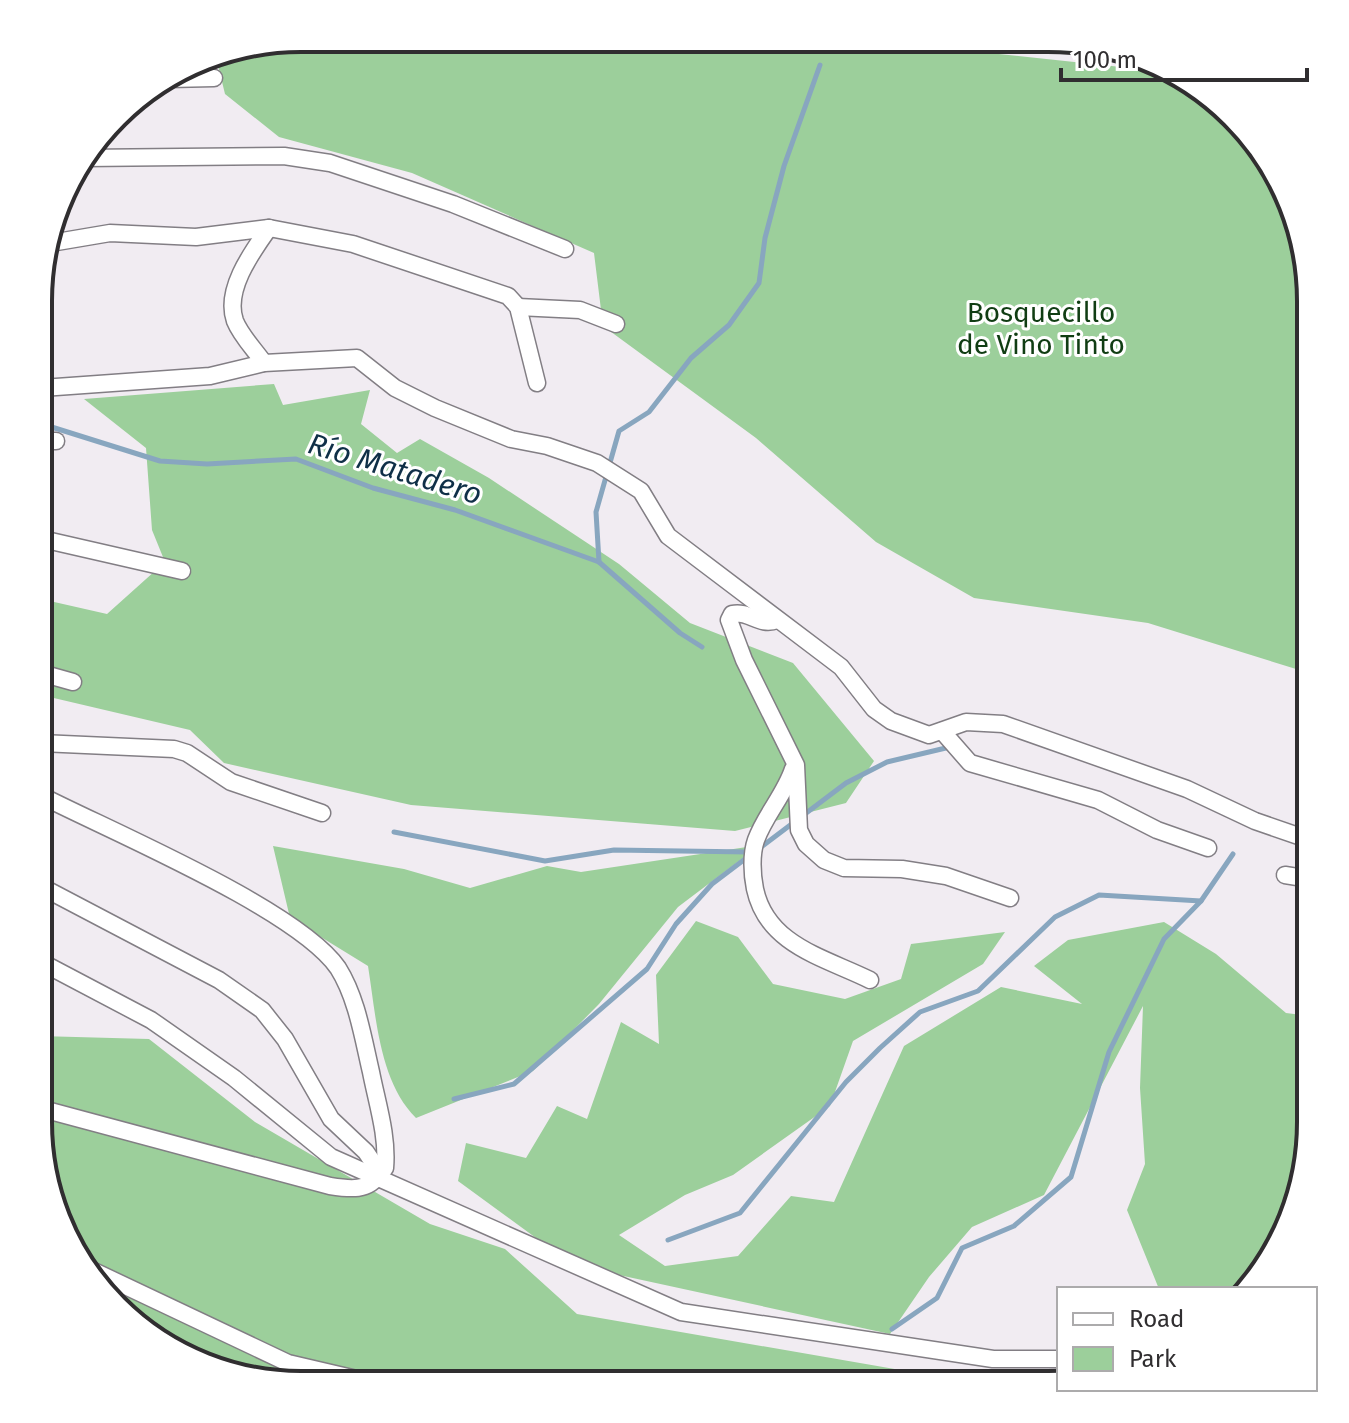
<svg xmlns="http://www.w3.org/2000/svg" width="1349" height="1423" font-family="'Fira Sans',sans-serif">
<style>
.green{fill:#9ccf9b}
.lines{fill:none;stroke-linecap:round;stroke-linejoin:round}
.stream{stroke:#88a6bf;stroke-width:5}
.minor-casing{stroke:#827e84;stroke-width:19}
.minor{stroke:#fff;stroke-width:16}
.labels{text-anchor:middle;stroke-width:6;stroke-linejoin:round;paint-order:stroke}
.park-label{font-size:28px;fill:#103d13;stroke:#fff}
.water-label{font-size:30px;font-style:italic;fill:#0f2f47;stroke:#fff}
.rim{fill:none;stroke:#302e30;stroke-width:4}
</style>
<rect width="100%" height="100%" fill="#f1ecf2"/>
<!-- green -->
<g class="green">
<polygon points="301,38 732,39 751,46 980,52 1177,73 1266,155 1310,284 1310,679 1296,669 1148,623 974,598 876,542 756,438 603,326 594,253 412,173 279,137 225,94 215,53"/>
<polygon points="274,384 283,405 370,390 361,424 397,453 420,439 489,478 619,564 690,623 793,663 874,761 846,803 735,831 411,805 224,763 190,730 41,695 41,599 107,614 165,562 152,530 146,448 84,399"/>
<path d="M760,845L678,907L599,1004L533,1071L416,1118C379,1081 376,1016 368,966L290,918L273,846L404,869L470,888L547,866L581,872Z"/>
<polygon points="696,921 738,937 773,984 845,999 901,979 911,944 1005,932 983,964 853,1041 830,1106 733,1175 685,1195 619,1235 665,1266 738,1256 791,1196 834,1202 904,1046 1001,987 1082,1004 1034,966 1068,940 1164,922 1216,954 1286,1013 1310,1016 1310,1139 1276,1253 1242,1289 1159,1289 1127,1210 1145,1164 1140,1088 1143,1006 1044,1195 972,1227 929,1277 890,1334 573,1265 458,1181 466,1143 526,1158 557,1106 587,1119 621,1022 659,1044 656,975"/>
<polygon points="39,1036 149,1039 255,1122 430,1224 505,1249 577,1314 981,1384 284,1384 170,1350 83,1269 39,1139"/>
</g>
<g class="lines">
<!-- stream -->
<g class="stream">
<polyline points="42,424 160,461 207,464 296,459 373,488 455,510 599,562 680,633 702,647"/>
<polyline points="599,562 596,512 619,431 649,412 691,358 729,325 759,283 765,238 784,166 820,65"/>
<polyline points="394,832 545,861 614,850 749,852"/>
<polyline points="760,848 846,783 887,762 950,747"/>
<polyline points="454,1099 514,1084 647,969 676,924 712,884 749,856"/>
<polyline points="668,1240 740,1213 846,1082 880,1048 920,1012 978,991 1055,917 1099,895 1201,901"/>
<polyline points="892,1329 937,1298 962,1248 1014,1226 1071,1177 1109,1052 1164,939 1201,901 1233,854"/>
</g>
<defs>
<g id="minor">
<polyline points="169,79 214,78"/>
<polyline points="83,158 284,156 330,163 453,204 565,249"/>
<polyline points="45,244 110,233 196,237 269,228 353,244 508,296 518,307 537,383"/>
<polyline points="518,307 580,310 616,324"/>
<path d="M264,363C255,350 241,336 235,321C224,290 252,252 269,228"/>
<polyline points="42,388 210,376 264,363 357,358 395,388 435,408 511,439 547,446 597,463 641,491 668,536 841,667 874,709 891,721 929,735 966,722 1003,724 1187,789 1255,821 1310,840"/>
<polyline points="42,441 56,441"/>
<polyline points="42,539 182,571"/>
<path d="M777,620C759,627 749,610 732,614L729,620L744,660L796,765L799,830L806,844L824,860L844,868L902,869L946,876L1010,898"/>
<polyline points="41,673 73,682"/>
<polyline points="942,731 970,763 1098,800 1157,830 1208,848"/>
<polyline points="41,743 174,749 187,753 231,782 322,813"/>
<path d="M793,769C785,794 765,815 756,840C751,854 752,874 755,889C767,945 823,957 870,980"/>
<path d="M40,795C110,831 297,909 338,968C357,998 363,1038 371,1072C377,1103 388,1136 385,1168L380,1173"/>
<polyline points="1285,875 1310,879"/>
<polyline points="39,961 151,1020 234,1078 331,1157 681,1312 993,1359 1059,1359"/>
<path d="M39,1108L330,1186C349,1189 369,1192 380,1173L366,1152L331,1119L285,1039L262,1010L219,980L40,886"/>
<polyline points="81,1265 288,1363 378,1384"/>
</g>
</defs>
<!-- minor casing -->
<use href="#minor" class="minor-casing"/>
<!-- minor -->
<use href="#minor" class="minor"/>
</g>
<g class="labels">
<!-- park labels -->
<g class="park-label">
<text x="1041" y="322">Bosquecillo<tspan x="1041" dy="32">de Vino Tinto</tspan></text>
</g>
<!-- water labels -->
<g class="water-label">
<text transform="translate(395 469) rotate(17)" y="10">Río Matadero</text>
</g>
</g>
<!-- crop -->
<path d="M0 0H1349V1423H0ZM301 52H1048A249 249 0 0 1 1297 301V1122A249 249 0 0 1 1048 1371H301A249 249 0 0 1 52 1122V301A249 249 0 0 1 301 52Z" fill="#fff" fill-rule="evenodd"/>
<path class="rim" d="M301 52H1048A249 249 0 0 1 1297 301V1122A249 249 0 0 1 1048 1371H301A249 249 0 0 1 52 1122V301A249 249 0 0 1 301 52Z"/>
<!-- legend -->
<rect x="1057" y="1287" width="260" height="104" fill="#ffffff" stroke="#acabac" stroke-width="2"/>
<rect x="1073" y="1313" width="40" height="12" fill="#ffffff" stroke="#acabac" stroke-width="2"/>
<text x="1129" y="1327" font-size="24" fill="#302e30">Road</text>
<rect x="1073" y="1347" width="40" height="24" fill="#9ccf9b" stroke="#acabac" stroke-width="2"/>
<text x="1129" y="1367" font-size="24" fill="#302e30">Park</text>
<!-- scale -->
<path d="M1061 68v12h246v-12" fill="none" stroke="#302e30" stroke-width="4"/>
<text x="1073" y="68" font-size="24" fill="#302e30" stroke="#ffffff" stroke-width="6" paint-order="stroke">100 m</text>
</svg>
